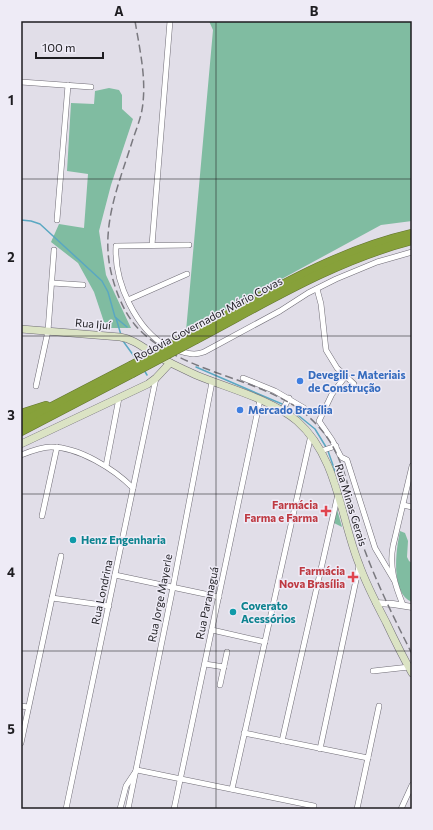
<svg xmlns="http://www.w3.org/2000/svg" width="433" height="830" font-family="Commissioner,sans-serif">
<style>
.green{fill:#80bca1}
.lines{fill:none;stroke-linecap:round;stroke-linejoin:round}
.stream{stroke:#5aa8c2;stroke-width:1.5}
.minor-casing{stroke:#6f6c75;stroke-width:6}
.tertiary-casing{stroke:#6f6c75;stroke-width:7}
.secondary-casing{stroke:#6f6c75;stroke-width:8}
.motorway-casing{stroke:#627331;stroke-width:10}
.minor{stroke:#fff;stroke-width:5}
.tertiary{stroke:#fff;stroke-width:6}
.secondary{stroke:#dbe3c4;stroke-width:7}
.motorway{stroke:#87a13a;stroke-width:9}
.rail{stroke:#7a797f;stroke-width:1.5;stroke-dasharray:8 4;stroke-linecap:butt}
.motorway-bridge-casing{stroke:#627331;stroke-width:10;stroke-linecap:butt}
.motorway-bridge{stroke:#87a13a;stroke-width:9}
.grid{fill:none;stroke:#1e1d21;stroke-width:1;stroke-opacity:0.55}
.shop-dot{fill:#3f7fe0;stroke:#eeebf6;stroke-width:1.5}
.health-dot{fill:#e0444e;stroke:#eeebf6;stroke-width:1.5}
.culture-dot{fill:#0f9aa8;stroke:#eeebf6;stroke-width:1.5}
.labels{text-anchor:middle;stroke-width:3;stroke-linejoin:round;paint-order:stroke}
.street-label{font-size:11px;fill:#1e1d21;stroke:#eeebf6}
.shop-label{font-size:11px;font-weight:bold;fill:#366cbe;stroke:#eeebf6;text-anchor:start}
.health-label{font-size:11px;font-weight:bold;fill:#be3a42;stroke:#eeebf6;text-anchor:end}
.culture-label{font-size:11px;font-weight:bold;fill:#0d838f;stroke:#eeebf6;text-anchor:start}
.neatline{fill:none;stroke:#1e1d21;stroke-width:1.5}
.grid-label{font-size:13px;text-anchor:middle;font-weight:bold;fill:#1e1d21}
</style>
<rect width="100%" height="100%" fill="#e1dee8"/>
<!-- green -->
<g class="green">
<polygon points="209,21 412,21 412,221 381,225 186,331 213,30"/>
<polygon points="109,88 119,90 122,95 122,109 133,119 111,185 99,231 106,275 131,328 106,328 94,292 78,263 51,242 59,224 84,228 88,174 67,171 71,103 94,104 95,91"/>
<polygon points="337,509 342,527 334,523"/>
<path d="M400,531L405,533L408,541L407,557L409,561L412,563V602C390,593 396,550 400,531Z"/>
</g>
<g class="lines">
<!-- stream -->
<g class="stream">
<polyline points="21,220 31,221 40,224 102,281 108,292 115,317 127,327"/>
<polyline points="116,318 121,335"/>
<polyline points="123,341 136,359"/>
<polyline points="196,367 282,404"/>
<polyline points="144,370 147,375"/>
<polyline points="288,407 315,429 326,447"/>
<polyline points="328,451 335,471 338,472"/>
</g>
<defs>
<g id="minor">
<polyline points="21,82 91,87"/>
<polyline points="57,220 68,85"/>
<polyline points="152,245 170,21"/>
<polyline points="52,283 83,285"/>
<polyline points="317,289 321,304 326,350 337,368 354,384"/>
<polyline points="128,300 187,274"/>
<path d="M168,347C136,330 114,282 116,246L189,245"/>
<path d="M176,350C186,353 194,356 204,352L280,311L308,293L336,279L377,262L412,252"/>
<polyline points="345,377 332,394 319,421 332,440 341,457 347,460 375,548 394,580"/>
<polyline points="243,378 275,391 304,408"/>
<polyline points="36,386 48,331 54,250"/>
<polyline points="282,411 289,398"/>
<polyline points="321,451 336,446"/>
<path d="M21,455C31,451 41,447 51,447C79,447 114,469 133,488"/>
<polyline points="106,466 119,398"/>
<polyline points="403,505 412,507"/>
<polyline points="42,516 57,447"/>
<polyline points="115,575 219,597"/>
<polyline points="52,598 109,606"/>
<path d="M403,605C395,585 389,567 393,546L412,466"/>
<polyline points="212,630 265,642"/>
<polyline points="205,664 224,667"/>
<polyline points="373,671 409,667"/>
<polyline points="220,685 227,652"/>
<polyline points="21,706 28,707"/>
<polyline points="244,733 368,758"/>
<polyline points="282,741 338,494"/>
<polyline points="21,743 61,556"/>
<polyline points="320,749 359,566"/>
<polyline points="137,770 314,806"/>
<polyline points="232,789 311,435"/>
<polyline points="66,809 156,378"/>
<polyline points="120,809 126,786 136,771"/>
<polyline points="128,809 173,587 212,382"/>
<polyline points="174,809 260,400"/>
<polyline points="357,809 379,706"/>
<polyline points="401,809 412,785"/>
</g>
<polyline id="tertiary" points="376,603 393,604 412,607"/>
<g id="secondary">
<path d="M21,329L120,337C134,339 145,349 157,356C170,363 183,369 196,375C227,388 271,399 297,421C338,457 340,517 359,564C366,584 376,603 386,622C394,639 403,657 412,673"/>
<polyline points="21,444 148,384 156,378 170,363"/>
</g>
<g id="motorway">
<path d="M192,334C263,296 333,252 412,234"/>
<path d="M196,339C266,302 334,260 412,240"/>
<polyline points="21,414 46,406"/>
<polyline points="21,423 131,366"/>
<polyline points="21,431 132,373"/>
</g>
</defs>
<!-- minor casing -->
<use href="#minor" class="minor-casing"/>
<!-- tertiary casing -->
<use href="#tertiary" class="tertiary-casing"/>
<!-- secondary casing -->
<use href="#secondary" class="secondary-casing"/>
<!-- motorway casing -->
<use href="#motorway" class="motorway-casing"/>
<!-- minor -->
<use href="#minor" class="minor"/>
<!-- tertiary -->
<use href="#tertiary" class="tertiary"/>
<!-- secondary -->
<use href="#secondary" class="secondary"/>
<!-- motorway -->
<use href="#motorway" class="motorway"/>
<!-- rail -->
<path class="rail" d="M135,21C140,51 147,80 142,110C140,120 136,130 133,139C119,184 99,228 112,276C116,292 124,312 135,325C164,358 211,370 251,385C276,395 299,405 317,425C349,458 351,509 365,551C378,586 395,620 412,654"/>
<defs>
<g id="motorway-bridge">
<polyline points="131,366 192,334"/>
<polyline points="132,373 196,339"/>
</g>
</defs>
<!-- motorway-bridge casing -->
<use href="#motorway-bridge" class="motorway-bridge-casing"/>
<!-- motorway-bridge -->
<use href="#motorway-bridge" class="motorway-bridge"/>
</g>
<!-- grid -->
<path class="grid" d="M216,21V809M21,179H412M21,336H412M21,494H412M21,651H412"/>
<!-- markers -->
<g class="shop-dot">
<circle cx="300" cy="381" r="4"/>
<circle cx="240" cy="410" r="4"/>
</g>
<g class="health-dot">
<path d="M324 505h4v4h4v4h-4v4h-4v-4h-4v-4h4z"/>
<path d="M351 571h4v4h4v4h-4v4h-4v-4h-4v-4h4z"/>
</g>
<g class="culture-dot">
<circle cx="73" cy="540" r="4"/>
<circle cx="233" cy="612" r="4"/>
</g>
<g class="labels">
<!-- street labels -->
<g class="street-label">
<text transform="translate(208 319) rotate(-28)" y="4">Rodovia Governador Mário Covas</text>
<text transform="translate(93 324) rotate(5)" y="4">Rua Ijuí</text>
<text transform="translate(351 505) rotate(73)" y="4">Rua Minas Gerais</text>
<text transform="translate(102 592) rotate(-78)" y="4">Rua Londrina</text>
<text transform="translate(160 598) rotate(-79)" y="4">Rua Jorge Mayerle</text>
<text transform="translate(207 603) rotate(-78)" y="4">Rua Paranaguá</text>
</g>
<!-- shop labels -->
<g class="shop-label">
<text x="308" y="379">Devegili - Materiais<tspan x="308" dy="13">de Construção</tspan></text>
<text x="248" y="414">Mercado Brasília</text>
</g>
<!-- health labels -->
<g class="health-label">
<text x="318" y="509">Farmácia<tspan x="318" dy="13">Farma e Farma</tspan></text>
<text x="345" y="575">Farmácia<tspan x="345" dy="13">Nova Brasília</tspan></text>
</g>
<!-- culture labels -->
<g class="culture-label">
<text x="81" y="544">Henz Engenharia</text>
<text x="241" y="610">Coverato<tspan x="241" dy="13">Acessórios</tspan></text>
</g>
</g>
<!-- border -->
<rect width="433" height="830" fill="none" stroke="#eeebf6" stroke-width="44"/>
<!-- scale -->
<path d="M36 52v6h67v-6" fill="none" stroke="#1e1d21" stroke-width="2"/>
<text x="42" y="52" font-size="12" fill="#1e1d21" stroke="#eeebf6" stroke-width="3" paint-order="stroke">100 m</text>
<rect x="22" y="22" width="389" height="786" class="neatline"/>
<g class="grid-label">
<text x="119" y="16">A</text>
<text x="314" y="16">B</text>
<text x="11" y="105">1</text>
<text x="11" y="262">2</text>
<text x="11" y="420">3</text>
<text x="11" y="577">4</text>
<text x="11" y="734">5</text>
</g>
</svg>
